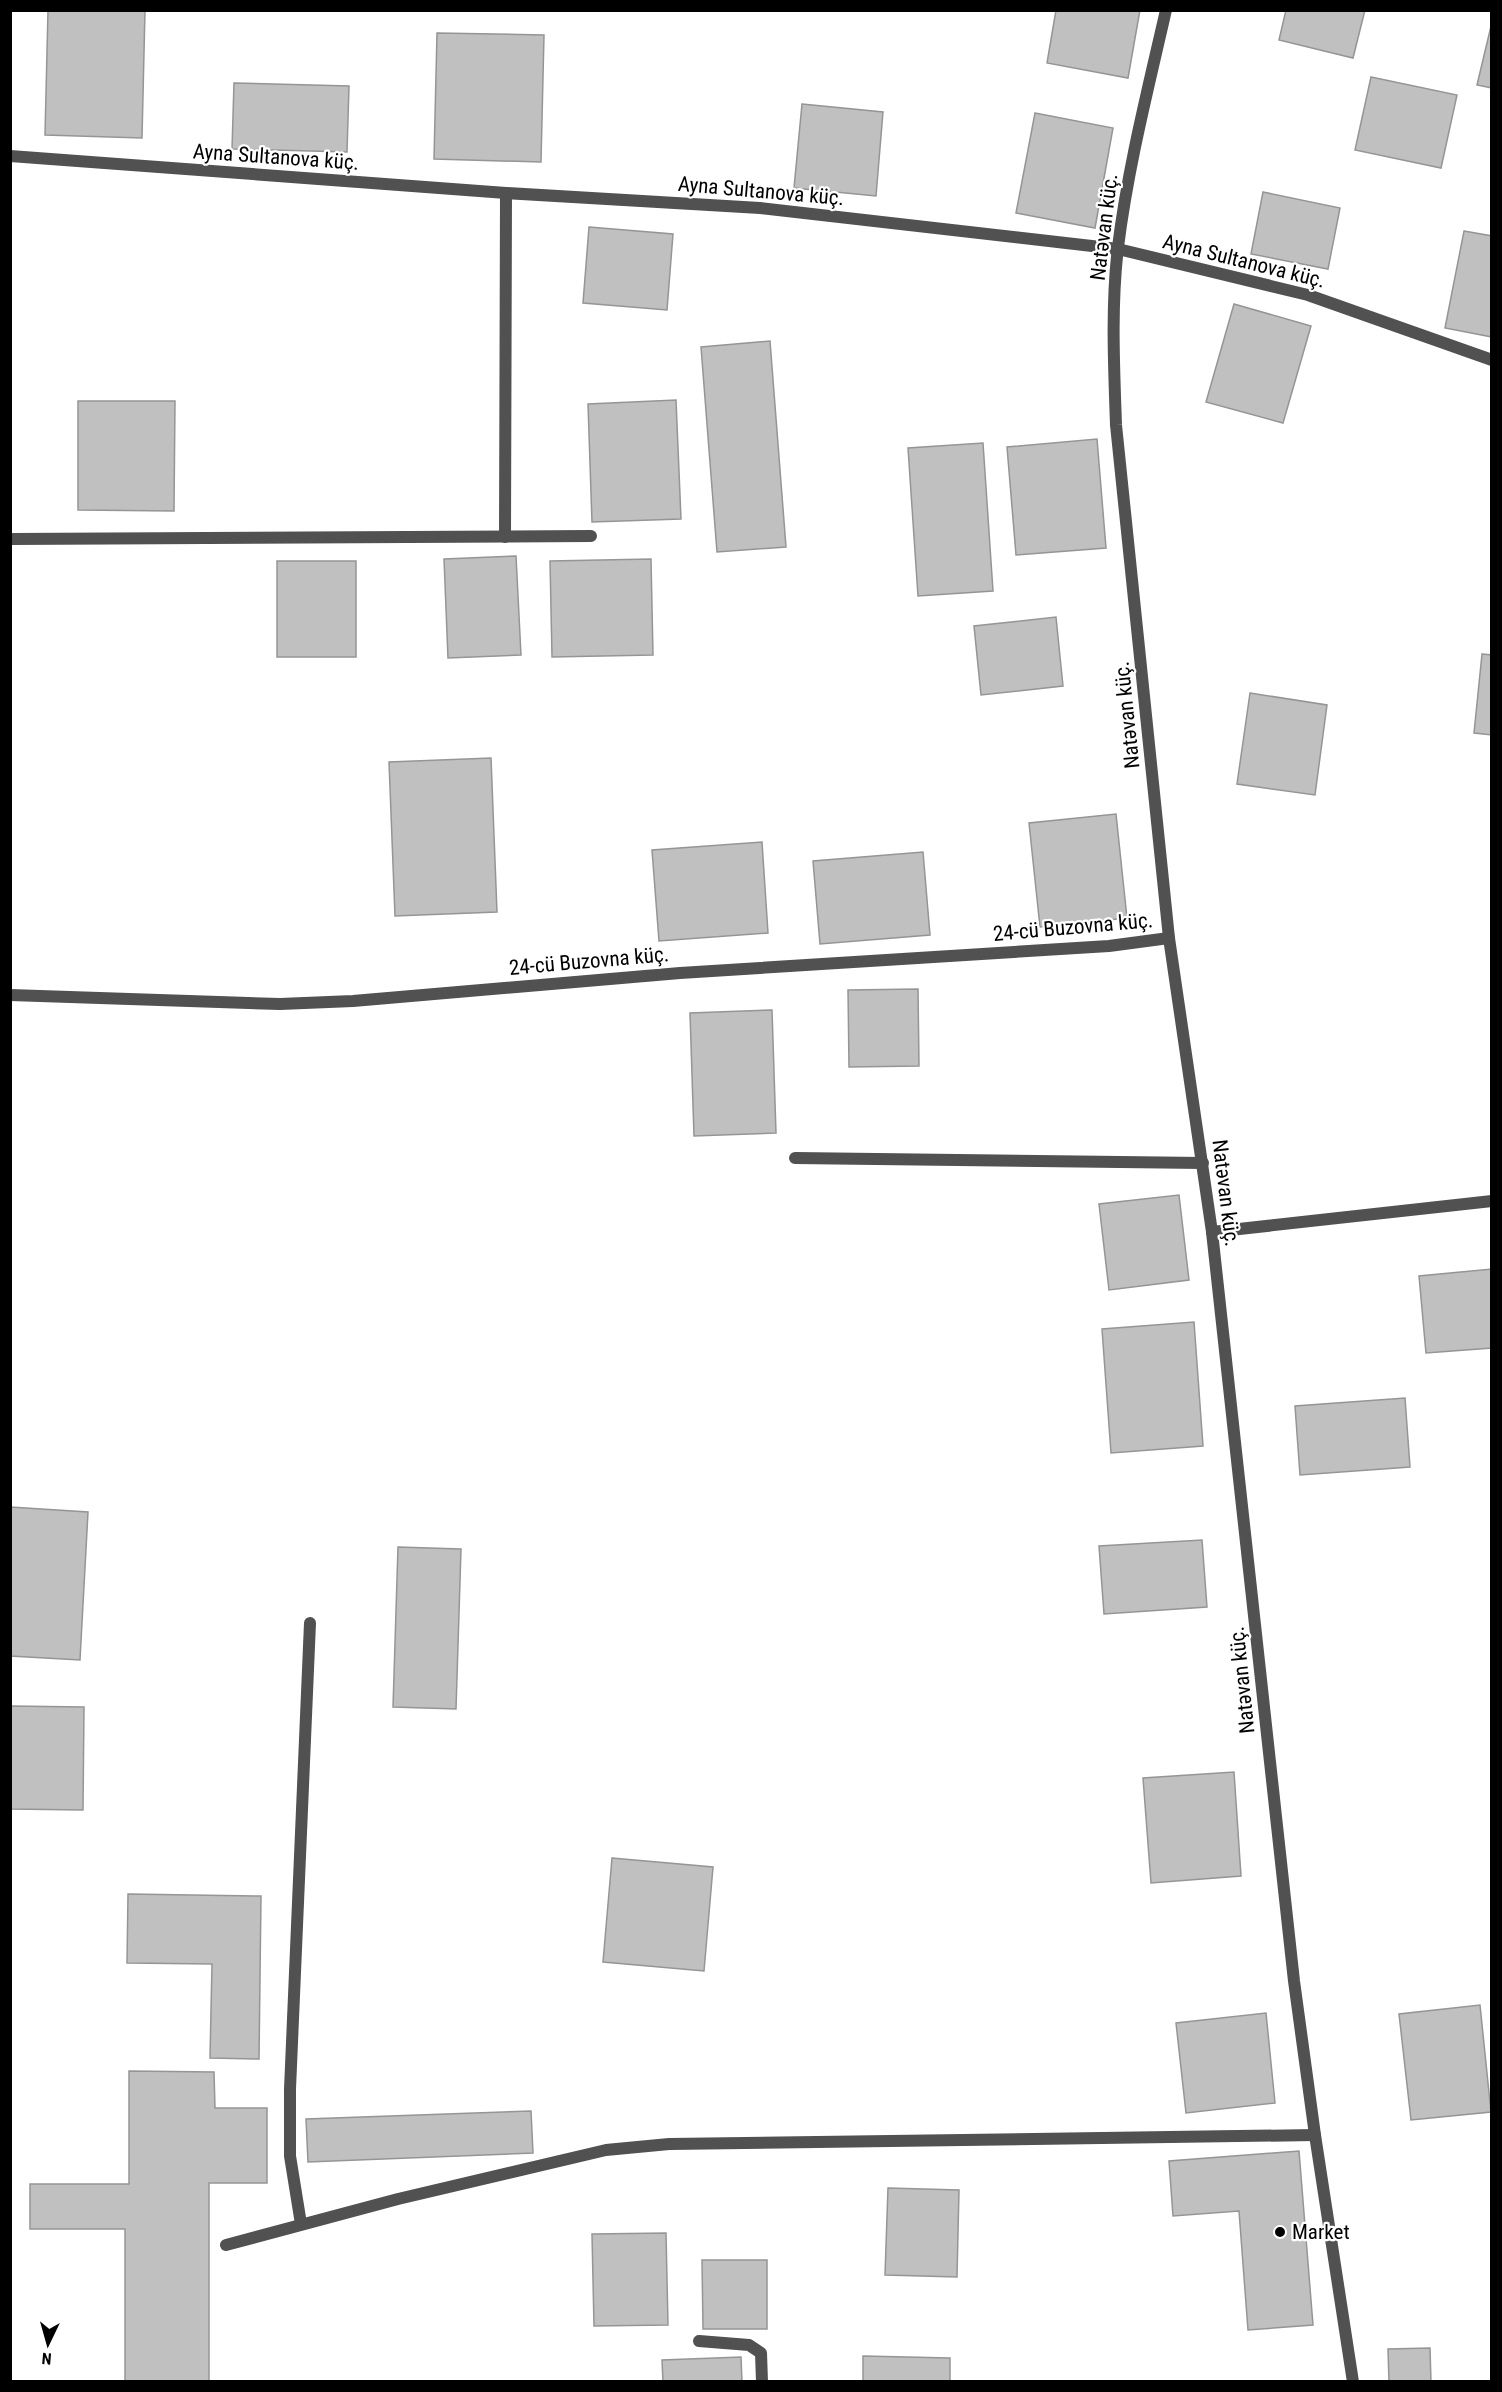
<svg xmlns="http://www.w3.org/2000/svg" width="1502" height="2392" font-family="'Roboto Condensed',sans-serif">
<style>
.building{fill:#c0c0c0;stroke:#959595;stroke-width:1.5}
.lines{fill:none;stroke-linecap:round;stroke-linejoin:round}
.lane{stroke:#515151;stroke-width:12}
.street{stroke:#515151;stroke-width:12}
.poi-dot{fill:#000;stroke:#fff;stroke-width:2}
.labels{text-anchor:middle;stroke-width:4.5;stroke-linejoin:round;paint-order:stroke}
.street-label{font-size:21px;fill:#000;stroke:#fff}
.poi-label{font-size:21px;fill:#000;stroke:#fff;text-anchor:start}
</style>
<rect width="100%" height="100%" fill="#fff"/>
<!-- building -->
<g class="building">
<polygon points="48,10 145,10 142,138 45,135"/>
<polygon points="1056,10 1140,10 1128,78 1047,63"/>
<polygon points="1286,10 1365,10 1353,58 1279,40"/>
<polygon points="1492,22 1492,88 1477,85"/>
<polygon points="437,33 544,35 541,162 434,159"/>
<polygon points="1371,77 1457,95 1441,168 1355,150"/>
<polygon points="234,83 349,86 347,152 232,149"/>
<polygon points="802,104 883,112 876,196 794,188"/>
<polygon points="1035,113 1113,128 1095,228 1016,213"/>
<polygon points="1263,192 1340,208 1328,269 1251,254"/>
<polygon points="589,227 673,234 667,310 583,303"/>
<polygon points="1464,231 1492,236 1492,337 1445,328"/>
<polygon points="1234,304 1311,326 1283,423 1206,402"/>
<polygon points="770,341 786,547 717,552 701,347"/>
<polygon points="676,400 681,519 592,522 588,404"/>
<polygon points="78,401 175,401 174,511 78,510"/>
<polygon points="1097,439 1106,548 1016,555 1007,447"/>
<polygon points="983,443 993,591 918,596 908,448"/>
<polygon points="516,556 521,655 448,658 444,559"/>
<polygon points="651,559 653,655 552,657 550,561"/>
<rect x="277" y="561" width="79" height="96"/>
<polygon points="1056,617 1063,686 981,695 974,626"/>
<polygon points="1482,654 1492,655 1492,735 1474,733"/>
<polygon points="1250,693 1327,705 1315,795 1237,784"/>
<polygon points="491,758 497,912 395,916 389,762"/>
<polygon points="1116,814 1127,918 1040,927 1029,823"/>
<polygon points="762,842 768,933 659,941 652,850"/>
<polygon points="923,852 930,935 820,944 813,861"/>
<polygon points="918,989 919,1066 849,1067 848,990"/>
<polygon points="772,1010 776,1133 694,1136 690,1013"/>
<polygon points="1179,1195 1189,1280 1109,1290 1099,1204"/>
<polygon points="1492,1269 1492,1348 1426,1353 1419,1276"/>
<polygon points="1194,1322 1203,1446 1111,1453 1102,1329"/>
<polygon points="1405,1398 1410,1467 1300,1475 1295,1406"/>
<polygon points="10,1507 88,1512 80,1660 10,1656"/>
<polygon points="1202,1540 1207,1607 1104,1614 1099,1546"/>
<polygon points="398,1547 461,1549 456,1709 393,1707"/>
<polygon points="10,1706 84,1707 83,1810 10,1809"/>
<polygon points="1234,1772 1241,1876 1151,1883 1143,1778"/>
<polygon points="612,1858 713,1867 704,1971 603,1962"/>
<polygon points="128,1894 261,1896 259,2059 210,2058 212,1964 127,1963"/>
<polygon points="1480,2005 1491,2112 1411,2120 1399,2014"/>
<polygon points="1266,2013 1275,2103 1186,2113 1176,2023"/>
<polygon points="129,2071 214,2072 215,2108 267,2108 267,2183 209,2183 209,2382 125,2382 125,2229 30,2229 30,2184 129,2184"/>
<polygon points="531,2111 533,2153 308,2162 306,2119"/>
<polygon points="1299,2151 1313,2325 1248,2330 1239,2211 1173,2216 1169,2161"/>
<polygon points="888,2188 959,2190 957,2277 885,2275"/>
<polygon points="666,2233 668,2325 594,2326 592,2234"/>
<polygon points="702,2260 767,2260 767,2329 703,2329"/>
<polygon points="1430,2348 1431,2382 1389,2382 1388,2349"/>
<polygon points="863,2356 950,2358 950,2382 863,2382"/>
<polygon points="741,2357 742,2382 663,2382 662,2360"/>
</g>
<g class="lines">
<!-- lane -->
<polyline class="lane" points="301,2224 290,2156 290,2089 310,1623"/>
<!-- street -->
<g class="street">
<path d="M1166,10C1148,89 1128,167 1118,247C1111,306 1114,366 1116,425L1169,938L1212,1232L1294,1981L1315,2135L1353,2382"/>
<polyline points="10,156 506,193 760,208 1118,249 1308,295 1492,360"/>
<polyline points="505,537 506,193"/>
<polyline points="10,539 591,536"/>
<polyline points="10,995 280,1004 353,1001 680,973 1109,946 1169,938"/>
<polyline points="795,1158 1203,1163"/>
<polyline points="1212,1232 1492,1201"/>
<polyline points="226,2245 398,2199 606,2150 669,2144 1315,2135"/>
<polyline points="699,2341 749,2345 761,2353 762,2382"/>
</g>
</g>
<!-- markers -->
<circle class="poi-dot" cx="1280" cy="2232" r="6"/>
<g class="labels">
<!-- street labels -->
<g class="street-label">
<text transform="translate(276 157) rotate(4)" y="7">Ayna Sultanova küç.</text>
<text transform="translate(761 191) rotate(5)" y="7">Ayna Sultanova küç.</text>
<text transform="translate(1104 227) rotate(-83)" y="7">Natəvan küç.</text>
<text transform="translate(1244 261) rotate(14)" y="7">Ayna Sultanova küç.</text>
<text transform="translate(1127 715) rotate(-96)" y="7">Natəvan küç.</text>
<text transform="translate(1073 927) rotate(-5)" y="7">24-cü Buzovna küç.</text>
<text transform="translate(589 961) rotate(-5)" y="7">24-cü Buzovna küç.</text>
<text transform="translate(1226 1193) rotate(83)" y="7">Natəvan küç.</text>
<text transform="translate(1242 1680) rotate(-96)" y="7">Natəvan küç.</text>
</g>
<!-- poi labels -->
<g class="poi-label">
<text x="1292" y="2239">Market</text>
</g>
</g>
<!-- border -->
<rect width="1502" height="2392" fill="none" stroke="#000000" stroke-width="24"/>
<!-- north arrow -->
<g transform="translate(48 2344) rotate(185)" stroke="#ffffff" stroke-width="4.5" paint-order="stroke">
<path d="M0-4.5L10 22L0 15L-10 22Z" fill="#000000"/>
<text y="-9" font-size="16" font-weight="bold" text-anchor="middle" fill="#000000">N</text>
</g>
</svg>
